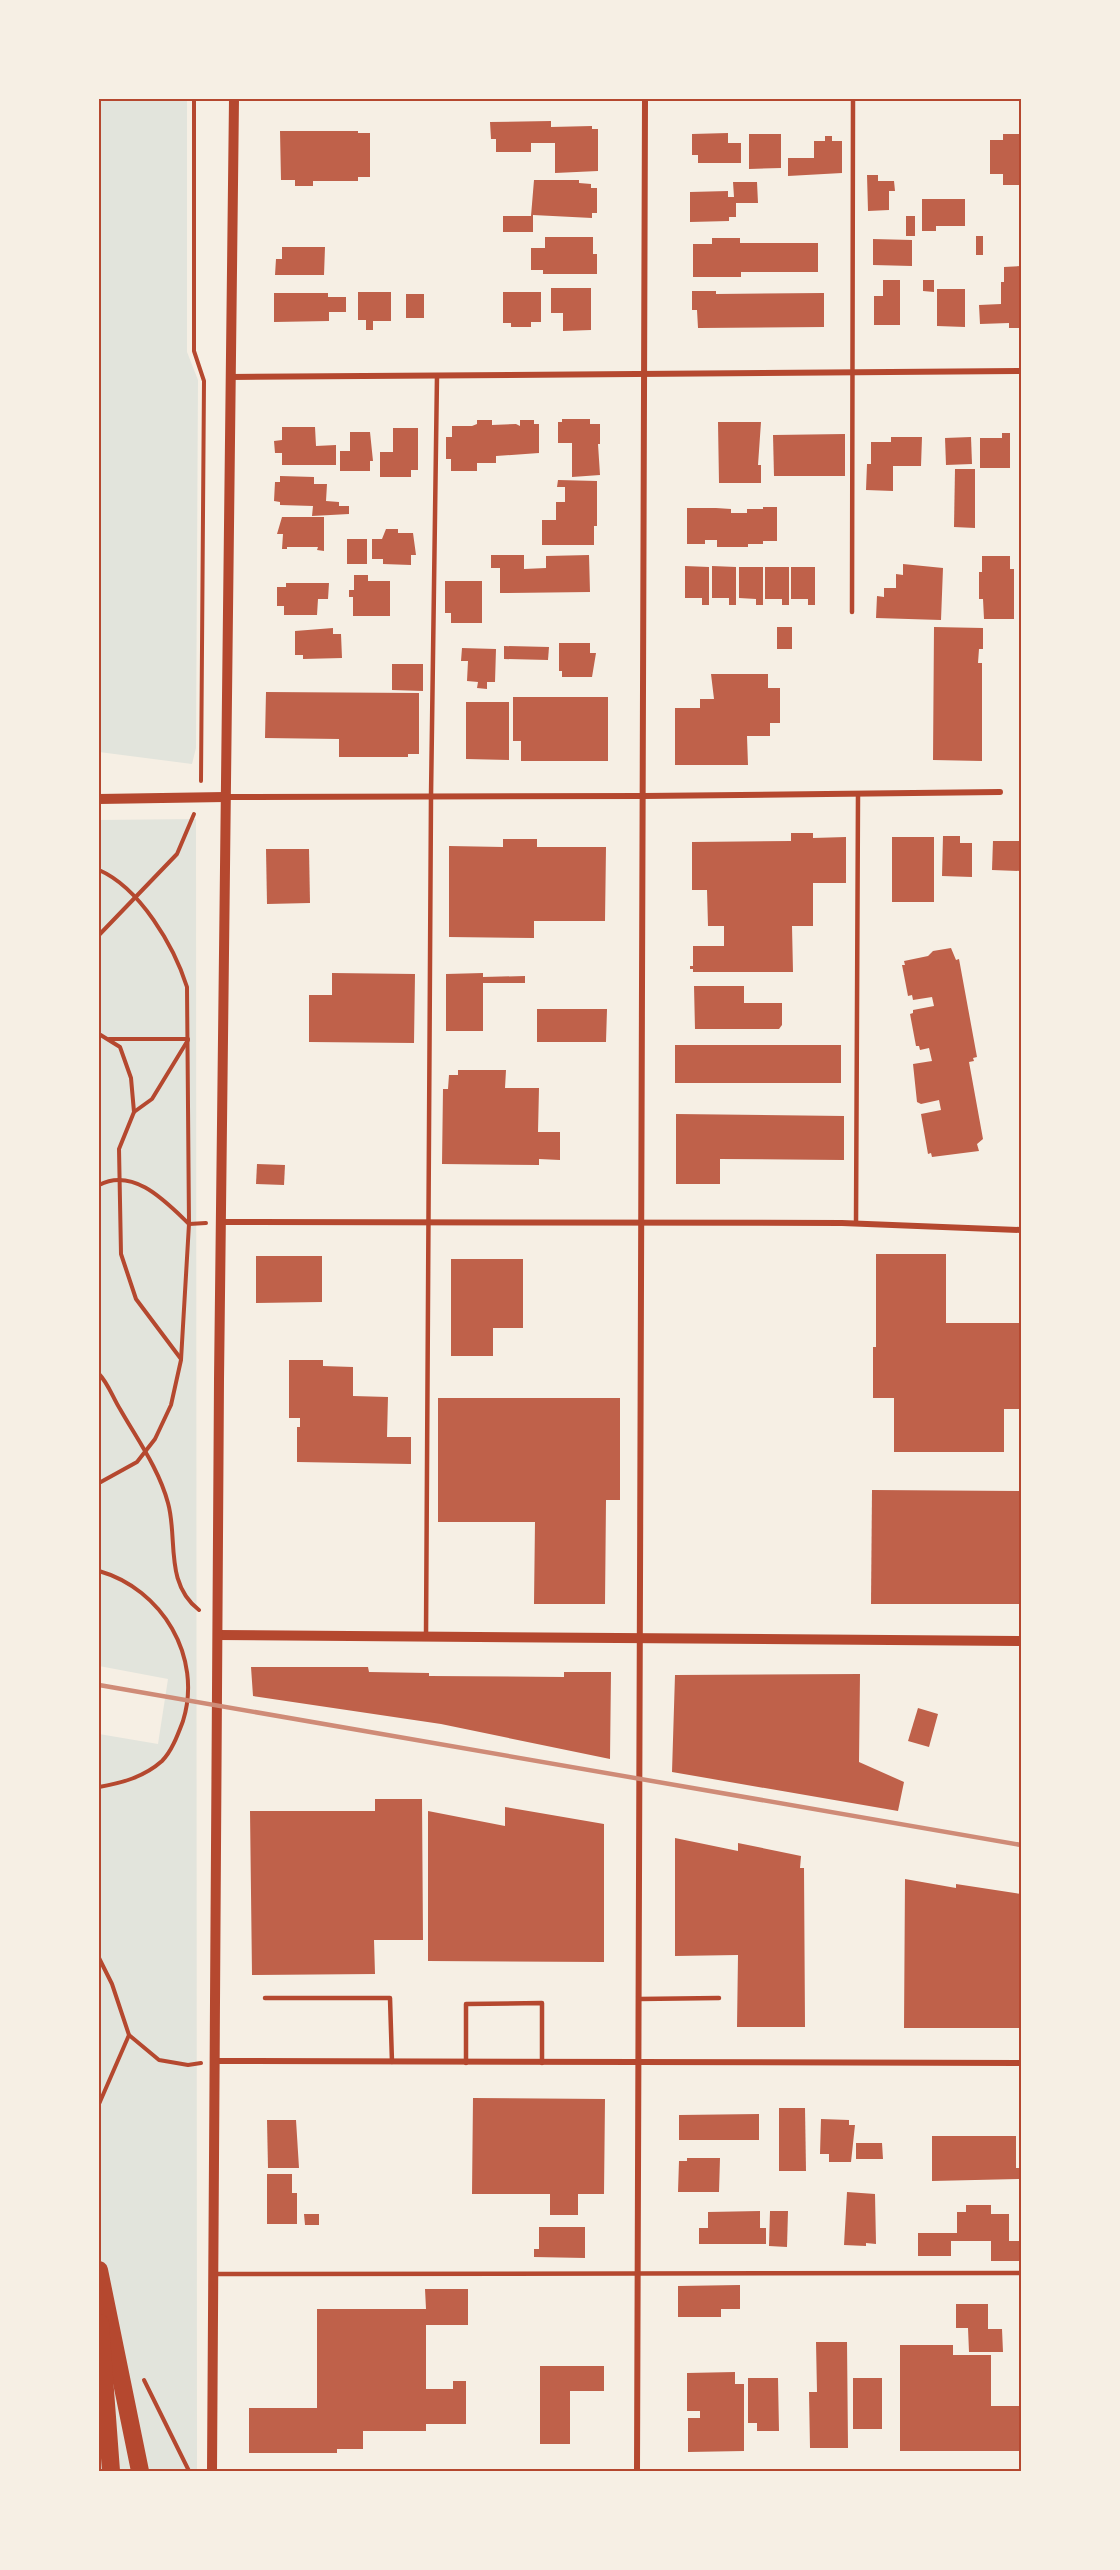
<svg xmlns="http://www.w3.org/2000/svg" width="1120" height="2570" font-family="'Golos Text',sans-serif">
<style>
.green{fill:#e2e4dc}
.building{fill:#bf614a}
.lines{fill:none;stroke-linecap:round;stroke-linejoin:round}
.path{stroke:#b5482f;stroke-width:4}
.service{stroke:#b5482f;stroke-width:4.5}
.minor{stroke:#b5482f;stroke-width:6}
.tertiary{stroke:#b5482f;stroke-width:10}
.motorway{stroke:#b5482f;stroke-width:18}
.rail{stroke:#cf8b77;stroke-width:4.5}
.neatline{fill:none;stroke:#b5482f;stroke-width:2}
</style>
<rect width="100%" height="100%" fill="#f6efe4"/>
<!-- green -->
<g class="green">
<polygon points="99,99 187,99 187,352 198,380 196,748 192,764 99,752"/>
<polygon points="196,819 197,2471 99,2471 99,1734 158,1744 168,1679 99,1666 99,820"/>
</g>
<!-- building -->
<g class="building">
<polygon points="551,121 551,127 592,126 592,129 598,129 598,171 555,173 555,143 531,143 531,152 496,152 496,139 491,139 490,122"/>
<polygon points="280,131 358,131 358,133 370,133 370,177 358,177 358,181 313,181 313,186 295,186 295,180 281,180"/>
<polygon points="728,133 728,143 741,143 741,163 698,163 698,155 692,155 692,134"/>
<polygon points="749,134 781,134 781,168 749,169"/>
<polygon points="1003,134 1021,134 1021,185 1003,185 1003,174 990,174 990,140 1003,140"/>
<polygon points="825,136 832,136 832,141 842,141 842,173 788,176 788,158 814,158 814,141 825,141"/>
<polygon points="867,175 878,175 878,181 894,181 895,191 889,191 889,210 868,211"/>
<polygon points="534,180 579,180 579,183 591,184 591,188 597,188 597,213 592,213 592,218 533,215 533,232 503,232 503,216 531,216"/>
<polygon points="733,182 757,182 758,203 736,203 736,217 729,217 729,221 690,222 690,192 728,191 728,197 734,197"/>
<polygon points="922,199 965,199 965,226 936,226 936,231 922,231"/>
<rect x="906" y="216" width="9" height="20"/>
<rect x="976" y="236" width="7" height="19"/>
<polygon points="545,237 593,237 593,254 597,254 597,274 543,274 543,270 531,270 531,248 545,248"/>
<polygon points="712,238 740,238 740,243 818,243 818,272 741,272 741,277 693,277 693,244 712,244"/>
<polygon points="873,239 912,240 912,266 873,265"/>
<polygon points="282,247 325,247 324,275 275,275 276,259 282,259"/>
<polygon points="1021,266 1019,328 1009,328 1009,323 980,324 979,305 1001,304 1001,282 1004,282 1004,267"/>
<polygon points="883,280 900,280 900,325 874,325 874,296 883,296"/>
<polygon points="923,280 934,280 934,292 923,291"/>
<polygon points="551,288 591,288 591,330 563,331 563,313 551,313"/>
<polygon points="937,289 965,289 965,327 937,326"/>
<polygon points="692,291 716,291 716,294 824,293 824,327 698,328 697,310 692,310"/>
<polygon points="358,292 391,292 391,321 373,321 373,330 366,330 366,320 358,320"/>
<polygon points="503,292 541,292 541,322 531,322 531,327 511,327 511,323 503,323"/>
<polygon points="274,293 328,293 328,297 346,297 346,312 329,312 329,321 274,322"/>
<rect x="406" y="294" width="18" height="24"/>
<polygon points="562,419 590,419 590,424 600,424 600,444 598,444 600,475 572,477 572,443 558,443 558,422 562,422"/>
<polygon points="477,420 492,420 492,425 516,424 520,426 520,420 534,420 534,424 539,424 539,453 496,456 496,463 477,463 477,471 451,471 451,459 446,459 446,437 452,437 452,426 472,426 477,424"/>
<polygon points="718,422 761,422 758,465 761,465 761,483 719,483"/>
<polygon points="282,427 315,427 316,446 336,445 336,465 282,465 282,453 275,453 274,441 282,440"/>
<polygon points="393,428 418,428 418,470 411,470 411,477 380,477 380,452 393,452"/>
<polygon points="350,432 370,432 373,461 370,461 370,471 340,471 340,451 350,451"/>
<polygon points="1002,433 1010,433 1010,468 980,468 980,438 1002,438"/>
<polygon points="845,434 845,476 774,476 773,435"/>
<polygon points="891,437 922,437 921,466 893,466 893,491 866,490 867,464 871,464 871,442 891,442"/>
<polygon points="971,437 972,464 946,465 945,438"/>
<polygon points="955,469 975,469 975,528 954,527"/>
<polygon points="280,476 314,477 314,484 327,484 326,501 339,502 339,506 349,506 349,514 312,516 313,506 280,505 280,502 274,501 275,482 280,482"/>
<polygon points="558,480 597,481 597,526 594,526 594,545 542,545 542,520 556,520 556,502 565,502 565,487 557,487"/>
<polygon points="763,507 777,507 777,541 763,541 763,544 748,544 748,547 717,547 717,540 705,540 705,544 687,544 687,508 716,508 731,509 731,513 747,513 747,509 763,509"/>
<polygon points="282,517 324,517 324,551 317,550 318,547 287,547 287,549 282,549 283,534 277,534"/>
<polygon points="386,529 398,529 398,533 413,533 416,555 411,555 411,565 383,564 383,559 372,559 372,539 382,539"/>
<rect x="347" y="539" width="20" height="25"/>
<polygon points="491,555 524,555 524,569 546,568 546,556 589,555 590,592 500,593 500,568 491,568"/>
<polygon points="982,556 1010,556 1010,569 1014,569 1014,619 984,619 983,599 979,599 979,572 982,572"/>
<polygon points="903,564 943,568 941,620 876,618 877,596 884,597 884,588 896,588 896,574 903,575"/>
<polygon points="685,566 709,567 709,605 702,605 702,598 685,598"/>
<polygon points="712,566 736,567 736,605 729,605 729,598 712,598"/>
<polygon points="739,567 763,567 763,605 756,605 756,599 739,598"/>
<polygon points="765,567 789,567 789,605 782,605 782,599 765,599"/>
<polygon points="791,567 815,567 815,605 808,605 808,599 791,599"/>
<polygon points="354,575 368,575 368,581 390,581 390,616 353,616 353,597 349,597 349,590 354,590"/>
<polygon points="445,581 482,581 482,623 451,623 451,613 445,613"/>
<polygon points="286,583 329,583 328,599 318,599 317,615 284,615 284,606 277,606 277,587 286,587"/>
<rect x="777" y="627" width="15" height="22"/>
<polygon points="934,627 983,628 983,649 979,649 978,663 982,663 982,761 933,760"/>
<polygon points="333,628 333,634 341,634 342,658 303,659 303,655 295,655 295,631"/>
<polygon points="559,643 590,643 590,653 596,653 592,677 562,677 562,671 559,671"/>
<polygon points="504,646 549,647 548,660 504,659"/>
<polygon points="462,648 496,649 495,682 487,682 487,689 477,688 478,682 467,681 468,661 461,661"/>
<polygon points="392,664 423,664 423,691 392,690"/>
<polygon points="711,674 768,674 768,688 780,688 780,723 770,723 770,736 747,736 748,765 675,765 675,708 700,708 700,699 714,699"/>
<polygon points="266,692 419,693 419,754 408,754 408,757 339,757 339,739 265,738"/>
<polygon points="513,697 608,697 608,761 521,761 521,741 513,741"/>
<polygon points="466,702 509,702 509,760 466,759"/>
<polygon points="791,833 813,833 813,838 846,837 846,883 813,883 813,926 792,926 793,972 693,972 693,969 690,969 690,966 693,966 693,946 724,946 724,926 708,926 707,890 692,890 692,842 791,841"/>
<polygon points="943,836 960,836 960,843 972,843 972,877 942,876"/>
<rect x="892" y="837" width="42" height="65"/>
<polygon points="503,839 537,839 537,847 606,847 605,921 534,921 534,938 449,937 449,846 503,847"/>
<polygon points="993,841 1021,841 1021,871 992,870"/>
<polygon points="266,849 309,849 310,903 267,904"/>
<polygon points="951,948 956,960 959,959 977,1057 973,1058 974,1061 969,1062 983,1139 977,1144 979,1151 932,1157 931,1153 928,1154 921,1114 941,1110 939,1100 921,1104 917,1102 913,1064 932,1061 929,1048 920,1050 919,1046 916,1046 910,1014 913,1013 913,1010 934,1006 932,997 913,1000 912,995 908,996 902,965 905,965 904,961 928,956 933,951"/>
<polygon points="332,973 415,974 414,1043 309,1042 309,995 332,995"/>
<polygon points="483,973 483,977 525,976 525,983 483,983 483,1031 446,1031 446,974"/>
<polygon points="694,986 744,986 744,1003 782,1003 782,1025 779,1029 695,1029"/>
<polygon points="537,1009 607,1009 606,1042 537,1042"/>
<rect x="675" y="1045" width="166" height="38"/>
<polygon points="458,1070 506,1070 505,1088 539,1088 538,1132 560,1132 560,1160 539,1159 539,1165 442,1164 443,1089 448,1089 449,1075 458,1075"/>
<polygon points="676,1114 844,1116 844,1160 720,1159 720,1184 676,1184"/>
<polygon points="257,1164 285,1165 284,1185 256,1184"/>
<polygon points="876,1254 946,1254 946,1323 1021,1323 1021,1409 1004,1409 1004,1452 894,1452 894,1398 873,1398 873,1347 876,1347"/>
<polygon points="256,1256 322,1256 322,1302 256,1303"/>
<polygon points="451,1259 523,1259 523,1328 493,1328 493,1356 451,1356"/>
<polygon points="289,1360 323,1360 323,1366 353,1367 353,1396 388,1397 387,1437 411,1437 411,1464 297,1462 297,1427 300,1427 300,1418 289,1418"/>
<polygon points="438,1398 620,1398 620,1500 606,1500 605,1604 534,1604 535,1522 438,1522"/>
<polygon points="872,1490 1021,1491 1021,1604 871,1604"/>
<polygon points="251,1667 368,1667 369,1672 429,1673 429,1676 564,1677 564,1672 611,1672 610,1759 441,1724 253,1696"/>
<polygon points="860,1674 859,1762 904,1782 898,1811 672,1772 675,1675"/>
<polygon points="918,1708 938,1714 929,1747 908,1741"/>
<polygon points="375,1799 422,1799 423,1940 374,1940 375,1974 252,1975 250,1811 375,1811"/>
<polygon points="505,1807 604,1824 604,1962 428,1961 428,1811 505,1826"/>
<polygon points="675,1838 738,1851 738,1843 801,1856 800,1868 804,1868 805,2027 737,2027 738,1955 675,1956"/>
<polygon points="905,1879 956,1888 956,1884 1021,1894 1021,2028 904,2028"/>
<polygon points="473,2098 605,2099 604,2194 578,2194 578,2215 550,2215 550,2194 472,2194"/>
<polygon points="779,2108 805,2108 806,2171 779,2171"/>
<polygon points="759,2114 759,2140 679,2140 679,2115"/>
<polygon points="821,2119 849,2120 849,2125 855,2125 851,2162 829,2162 829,2154 820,2154"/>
<polygon points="267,2120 296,2120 299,2168 268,2168"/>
<polygon points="932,2136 1016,2136 1016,2168 1021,2168 1021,2179 932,2181"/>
<polygon points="856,2143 882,2143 883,2159 856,2159"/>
<polygon points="687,2158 720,2158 719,2192 678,2192 679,2161 687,2161"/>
<polygon points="267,2174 292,2174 292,2193 297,2193 297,2224 267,2224"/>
<polygon points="847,2192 875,2194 876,2244 866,2243 866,2246 844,2245"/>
<polygon points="966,2205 991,2205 991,2214 1009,2214 1009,2241 1021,2241 1021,2261 991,2261 991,2241 951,2241 951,2256 918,2256 918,2233 957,2233 957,2212 966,2212"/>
<polygon points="760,2211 760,2228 766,2228 766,2244 699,2244 699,2228 708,2228 708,2212"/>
<polygon points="770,2211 788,2211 787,2247 769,2246"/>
<polygon points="304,2214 319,2214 319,2225 305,2225"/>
<polygon points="539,2227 585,2227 585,2258 534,2257 534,2249 539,2249"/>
<polygon points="740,2285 740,2309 721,2309 721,2317 678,2317 678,2286"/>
<polygon points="425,2289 468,2289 468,2325 426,2325 426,2389 453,2389 453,2381 466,2381 466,2424 426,2424 426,2431 363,2431 363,2449 337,2449 337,2453 249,2453 249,2408 317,2408 317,2309 426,2309"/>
<polygon points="956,2304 988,2304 988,2329 1002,2329 1003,2352 969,2352 968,2328 956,2328"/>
<polygon points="816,2342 847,2342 848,2448 810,2448 809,2392 817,2392"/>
<polygon points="900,2345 953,2345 953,2355 991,2355 991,2406 1021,2406 1021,2451 900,2451"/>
<polygon points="540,2366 604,2366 604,2391 570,2391 570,2444 540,2444"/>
<polygon points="735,2372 735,2384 744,2384 744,2451 688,2452 688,2418 700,2418 700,2411 687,2411 687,2373"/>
<polygon points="748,2378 778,2378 779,2431 757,2431 757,2423 748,2423"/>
<rect x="853" y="2378" width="29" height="51"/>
</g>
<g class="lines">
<!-- path -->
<g class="path">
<polyline points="194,99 194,351 204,381 201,781"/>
<path d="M99,870C140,888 174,946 187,987L189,1224L181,1360L171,1405L155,1439L137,1462L99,1483"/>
<polyline points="99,935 177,854 194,814"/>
<polyline points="99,1034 120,1047 131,1078 134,1112 119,1149 121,1254 136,1299 181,1359"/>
<polyline points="109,1039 188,1039"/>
<polyline points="134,1112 152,1099 188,1040"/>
<path d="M99,1185C134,1167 166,1202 189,1224L206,1223"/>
<path d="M99,1374C108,1383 113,1398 120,1409C137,1439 159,1469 168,1503C178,1538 164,1583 199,1610"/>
<path d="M99,1571C162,1589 203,1657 183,1721C178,1734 172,1751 162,1761C144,1777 122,1783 99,1787"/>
<polyline points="99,1958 112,1984 129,2035 159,2060 188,2065 201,2063"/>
<polyline points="99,2104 129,2035"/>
<polyline points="144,2380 189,2471"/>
</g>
<!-- service -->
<g class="service">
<polyline points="852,612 853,99"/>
<polyline points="856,1223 858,794"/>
<polyline points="426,1636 431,796 437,376"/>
<polyline points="265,1998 390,1998 392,2062"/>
<polyline points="639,1999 719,1998"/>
<polyline points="466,2063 466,2004 542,2003 542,2063"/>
<polyline points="215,2274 1021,2273"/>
</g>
<!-- minor -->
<g class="minor">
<polyline points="230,377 1021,371"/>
<polyline points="225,797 644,796 1000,792"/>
<polyline points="222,1222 842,1223 1021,1230"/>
<polyline points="216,2061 1021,2063"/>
<polyline points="637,2471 645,99"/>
</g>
<!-- tertiary -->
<g class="tertiary">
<polyline points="99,799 225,797"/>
<polyline points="218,1635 1021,1641"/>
<polyline points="212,2471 219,1380 234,99"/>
</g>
<!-- motorway -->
<g class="motorway">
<polyline points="99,2270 140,2471"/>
<polyline points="100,2323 111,2471"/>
</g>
<!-- rail -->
<polyline class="rail" points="99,1685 1021,1845"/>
</g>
<!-- border -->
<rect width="1120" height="2570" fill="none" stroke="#f6efe4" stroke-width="201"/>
<rect x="100" y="100" width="920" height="2370" class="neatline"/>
</svg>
